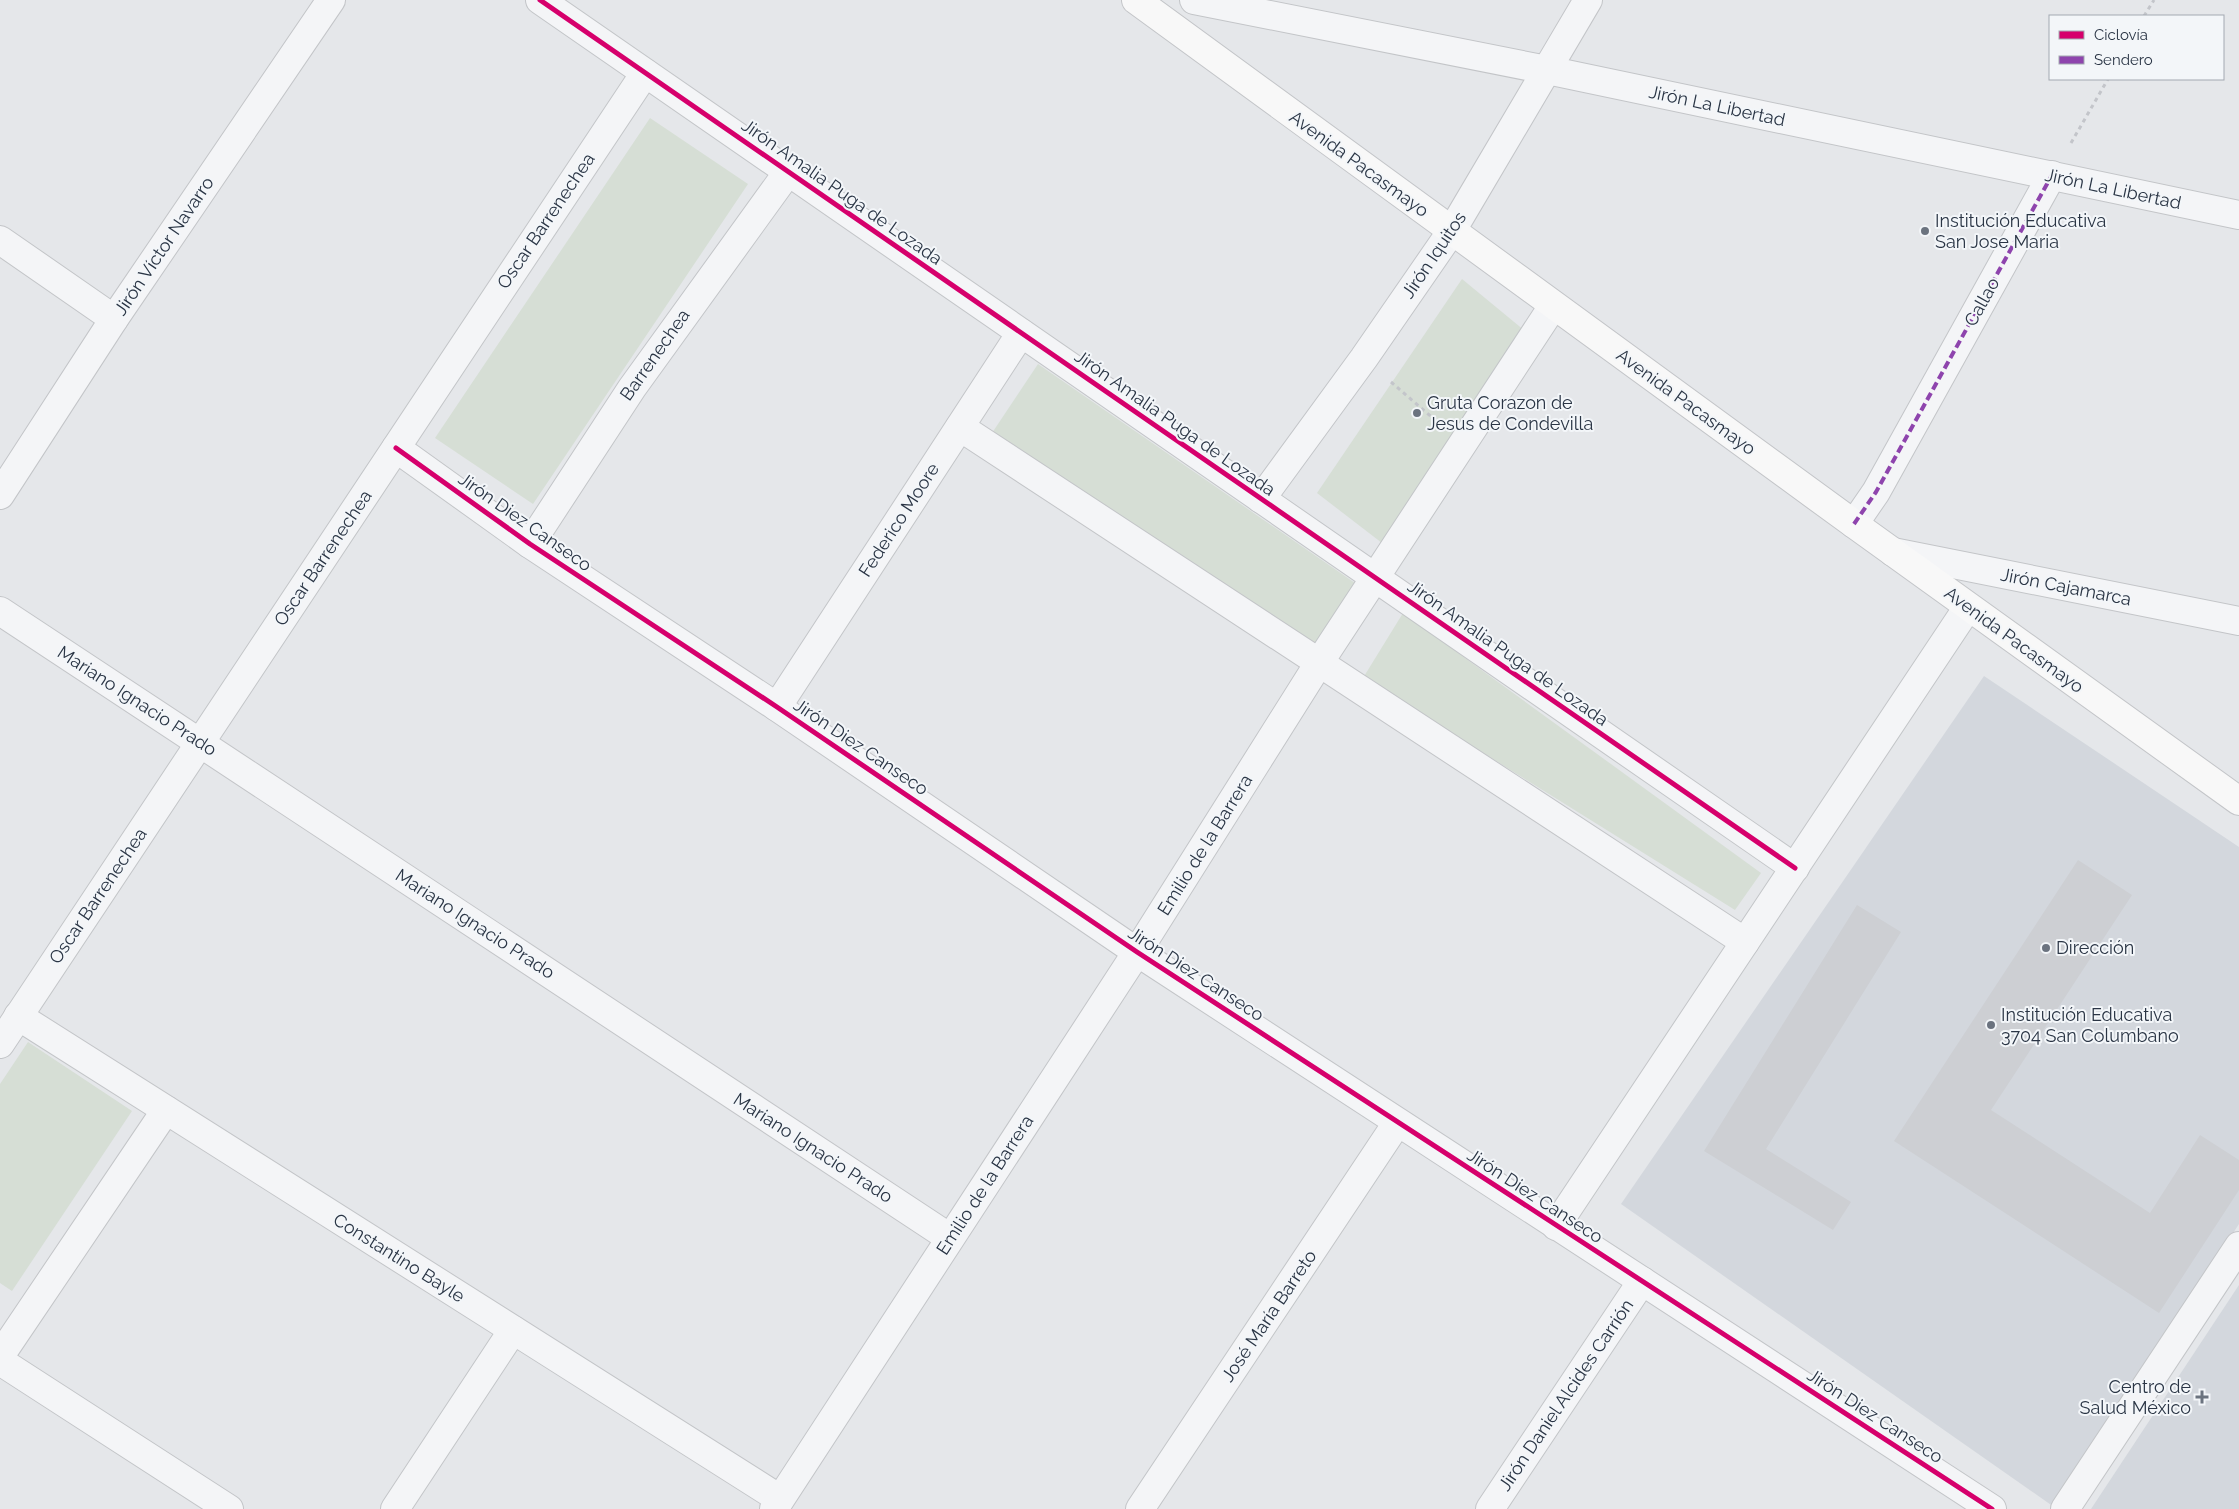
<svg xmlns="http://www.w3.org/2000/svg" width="2239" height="1509" font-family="Raleway,sans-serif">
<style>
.built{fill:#d3d7dd}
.green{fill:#d6ded5}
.building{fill:#cdcfd3}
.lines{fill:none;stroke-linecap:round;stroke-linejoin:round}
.street-casing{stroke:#c3c5c8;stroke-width:30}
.secondary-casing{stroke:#c3c5c8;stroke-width:30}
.path{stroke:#c3c5ca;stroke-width:3;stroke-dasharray:4 4;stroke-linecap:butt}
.street{stroke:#f4f5f7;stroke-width:28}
.secondary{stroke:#f8f8f8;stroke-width:28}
.quiet{stroke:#8e44ad;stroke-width:4;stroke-dasharray:8 4;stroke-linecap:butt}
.cycleway-casing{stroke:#f3f6f9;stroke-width:8}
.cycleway{stroke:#d6006c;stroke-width:5}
.poi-dot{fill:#6b737f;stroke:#f3f6f9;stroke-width:2}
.labels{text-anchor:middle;stroke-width:4;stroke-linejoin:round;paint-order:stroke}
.street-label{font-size:18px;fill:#2a3545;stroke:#f3f6f9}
.poi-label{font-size:18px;fill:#2a3545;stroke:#f3f6f9;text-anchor:start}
</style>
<rect width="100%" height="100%" fill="#e5e7ea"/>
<!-- built -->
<g class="built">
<polygon points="1984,676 2239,847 2239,1224 2054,1507 1621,1204"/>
<polygon points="2239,1285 2239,1509 2091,1509"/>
</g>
<!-- green -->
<g class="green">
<polygon points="650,118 748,184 533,504 435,438"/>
<polygon points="1462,279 1525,331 1382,543 1317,493"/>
<polygon points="1038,364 1355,583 1316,648 990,436"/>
<polygon points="1403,613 1761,873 1735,910 1363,678"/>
<polygon points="28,1042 132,1111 12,1291 0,1283 0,1084"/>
</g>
<!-- building -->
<g class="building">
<polygon points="2078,860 2132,895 1991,1110 2150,1213 2200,1135 2239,1160 2239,1190 2159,1313 1894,1141"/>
<polygon points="1857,905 1901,932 1766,1149 1851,1202 1833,1230 1704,1151"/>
</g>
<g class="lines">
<defs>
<g id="street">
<polyline points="540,0 1795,868"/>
<polyline points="1194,0 1547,70 2239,215"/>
<polyline points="0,240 114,319"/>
<polyline points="960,427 1745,942"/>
<polyline points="396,448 530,544 777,707 1137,952 1992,1509"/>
<polyline points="0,495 114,319 331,0"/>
<polyline points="1261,499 1364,358 1451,232 1588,0"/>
<polyline points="1854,524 1876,492 2052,175"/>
<polyline points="530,544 632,388 788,172"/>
<polyline points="1893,552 2239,621"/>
<polyline points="0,611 950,1238"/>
<polyline points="777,707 1021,333"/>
<polyline points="18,1016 780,1499"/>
<polyline points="0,1044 645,73"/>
<polyline points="1556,1226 1968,607"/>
<polyline points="0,1356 166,1110"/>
<polyline points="0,1361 229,1509"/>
<polyline points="395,1509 513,1330"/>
<polyline points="774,1509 1137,952 1319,663 1553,306"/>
<polyline points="1140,1509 1397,1123"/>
<polyline points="1490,1509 1642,1281"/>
<polyline points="2065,1509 2239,1246"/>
</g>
<polyline id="secondary" points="1136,0 1854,524 2239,801"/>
</defs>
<!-- street casing -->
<use href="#street" class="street-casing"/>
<!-- secondary casing -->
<use href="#secondary" class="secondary-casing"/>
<!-- path -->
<g class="path">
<polyline points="2144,16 2154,0"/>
<polyline points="2071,143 2108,79"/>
<polyline points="1391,382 1435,420"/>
</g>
<!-- street -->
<use href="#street" class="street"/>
<!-- secondary -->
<use href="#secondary" class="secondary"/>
<!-- quiet -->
<polyline class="quiet" points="1854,524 1876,492 2052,175"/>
<defs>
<g id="cycleway">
<polyline points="540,0 1795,868"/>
<polyline points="396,448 530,544 777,707 1137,952 1992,1509"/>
</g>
</defs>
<!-- cycleway casing -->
<use href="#cycleway" class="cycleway-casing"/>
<!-- cycleway -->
<use href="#cycleway" class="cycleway"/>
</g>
<!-- markers -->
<g class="poi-dot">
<circle cx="1925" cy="231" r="5"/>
<circle cx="1417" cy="413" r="5"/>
<circle cx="2046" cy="948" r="5"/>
<circle cx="1991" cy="1025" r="5"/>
<path d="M2199.5 1389.5h5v5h5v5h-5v5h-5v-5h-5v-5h5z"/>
</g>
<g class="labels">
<!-- street labels -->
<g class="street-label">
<text transform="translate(1717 106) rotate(12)" y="6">Jirón La Libertad</text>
<text transform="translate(1359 164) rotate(36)" y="6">Avenida Pacasmayo</text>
<text transform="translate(2113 189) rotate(12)" y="6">Jirón La Libertad</text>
<text transform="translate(842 192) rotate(35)" y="6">Jirón Amalia Puga de Lozada</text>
<text transform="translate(546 221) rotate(-56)" y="6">Oscar Barrenechea</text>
<text transform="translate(164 246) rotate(-56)" y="6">Jirón Víctor Navarro</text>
<text transform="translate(1434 255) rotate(-56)" y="6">Jirón Iquitos</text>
<text transform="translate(1982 302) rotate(-61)" y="6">Callao</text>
<text transform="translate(655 355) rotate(-55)" y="6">Barrenechea</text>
<text transform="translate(1686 402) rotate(36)" y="6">Avenida Pacasmayo</text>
<text transform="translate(1175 423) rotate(35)" y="6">Jirón Amalia Puga de Lozada</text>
<text transform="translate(899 520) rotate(-57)" y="6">Federico Moore</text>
<text transform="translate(525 522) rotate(35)" y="6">Jirón Diez Canseco</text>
<text transform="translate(323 558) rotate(-56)" y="6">Oscar Barrenechea</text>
<text transform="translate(2066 587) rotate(11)" y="6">Jirón Cajamarca</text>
<text transform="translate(2014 640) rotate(36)" y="6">Avenida Pacasmayo</text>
<text transform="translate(1508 653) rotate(35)" y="6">Jirón Amalia Puga de Lozada</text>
<text transform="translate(137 701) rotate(33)" y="6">Mariano Ignacio Prado</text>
<text transform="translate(861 747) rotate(34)" y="6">Jirón Diez Canseco</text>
<text transform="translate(1205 845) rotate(-58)" y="6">Emilio de la Barrera</text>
<text transform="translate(98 896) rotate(-56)" y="6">Oscar Barrenechea</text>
<text transform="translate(475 924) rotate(33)" y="6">Mariano Ignacio Prado</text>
<text transform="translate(1196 974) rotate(33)" y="6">Jirón Diez Canseco</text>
<text transform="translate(813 1148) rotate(33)" y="6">Mariano Ignacio Prado</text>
<text transform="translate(985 1185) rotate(-57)" y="6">Emilio de la Barrera</text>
<text transform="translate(1535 1196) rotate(33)" y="6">Jirón Diez Canseco</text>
<text transform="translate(399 1258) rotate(32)" y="6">Constantino Bayle</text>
<text transform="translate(1269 1316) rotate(-56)" y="6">José María Barreto</text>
<text transform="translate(1566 1395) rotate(-56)" y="6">Jirón Daniel Alcides Carrión</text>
<text transform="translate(1875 1416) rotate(33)" y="6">Jirón Diez Canseco</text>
</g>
<!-- poi labels -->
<g class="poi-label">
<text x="1935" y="227">Institución Educativa<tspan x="1935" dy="21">San Jose Maria</tspan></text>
<text x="1427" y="409">Gruta Corazon de<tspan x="1427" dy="21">Jesus de Condevilla</tspan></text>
<text x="2056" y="954">Dirección</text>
<text x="2001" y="1021">Institución Educativa<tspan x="2001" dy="21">3704 San Columbano</tspan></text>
<text x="2191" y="1393" text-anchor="end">Centro de<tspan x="2191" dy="21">Salud México</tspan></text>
</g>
</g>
<!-- legend -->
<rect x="2049" y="15" width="175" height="65" fill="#f3f6f9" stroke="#a3a9b1"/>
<rect x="2059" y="31" width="25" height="8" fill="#d6006c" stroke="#a3a9b1"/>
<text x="2094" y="40" font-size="15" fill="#2a3545">Ciclovía</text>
<rect x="2059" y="56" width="25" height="8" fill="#8e44ad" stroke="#a3a9b1"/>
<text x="2094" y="65" font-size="15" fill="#2a3545">Sendero</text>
</svg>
